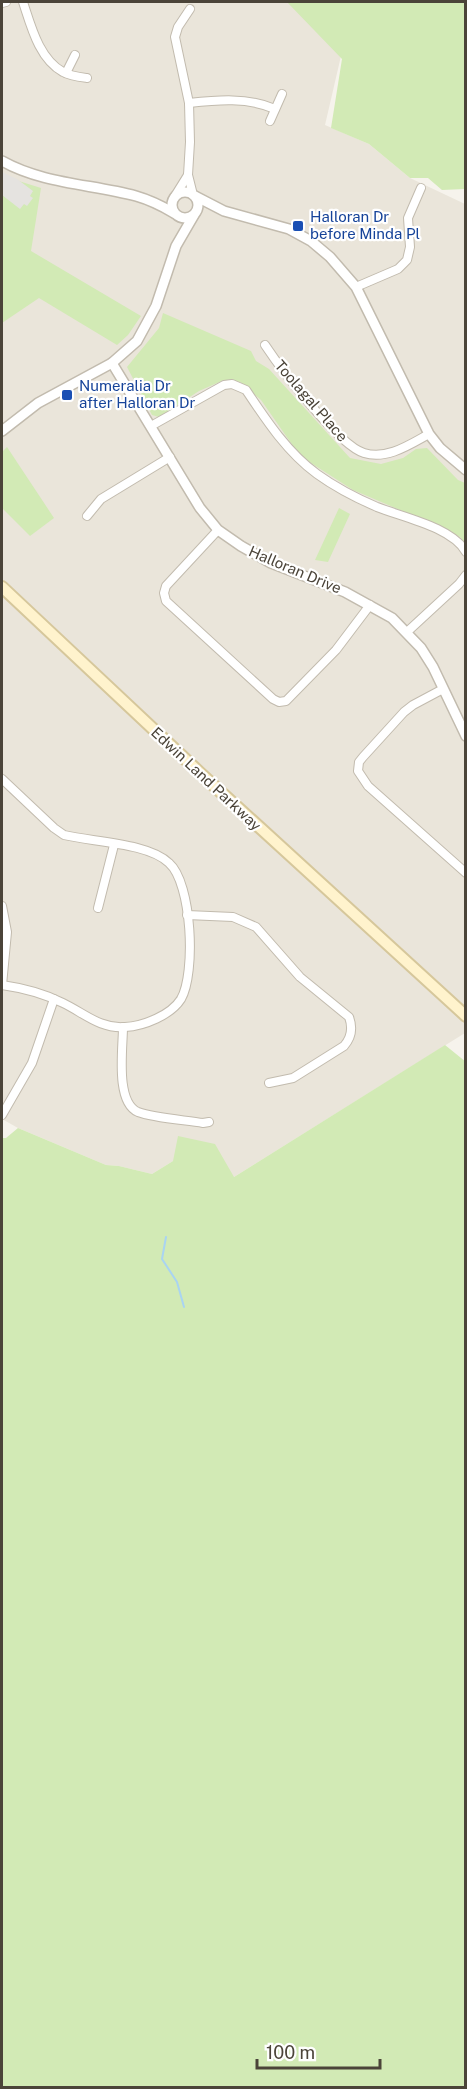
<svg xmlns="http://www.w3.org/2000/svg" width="467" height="2089" font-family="'Public Sans',sans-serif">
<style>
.residential{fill:#eae5da}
.green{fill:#d2eab5}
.parking{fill:#e5e3e0}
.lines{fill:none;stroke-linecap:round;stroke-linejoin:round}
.stream{stroke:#a9d4f2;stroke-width:2}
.minor-casing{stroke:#c2bbae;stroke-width:10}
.tertiary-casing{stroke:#c2bbae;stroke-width:12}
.secondary-casing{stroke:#d6c79b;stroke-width:14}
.minor{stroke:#fff;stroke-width:8}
.tertiary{stroke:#fff;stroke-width:9}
.secondary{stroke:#fff3cd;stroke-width:10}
.transit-dot{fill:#1a4fb4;stroke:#fff;stroke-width:2}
.labels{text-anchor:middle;stroke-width:4.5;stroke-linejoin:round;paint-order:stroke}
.transit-label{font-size:15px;fill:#164399;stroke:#fff;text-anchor:start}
.street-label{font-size:15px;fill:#4b4439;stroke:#fff}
</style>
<rect width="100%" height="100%" fill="#f6f3ec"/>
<!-- residential -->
<polygon class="residential" points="2,2 291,2 341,56 325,125 369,144 410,178 465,204 465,1033 234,1177 173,1161 152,1174 119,1166 106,1165 18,1128 2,1119"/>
<!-- green -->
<g class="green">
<polygon points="287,2 465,2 465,189 442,190 428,178 410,178 369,144 331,128 342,59"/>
<polygon points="2,173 6,177 41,188 31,251 141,316 128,335 117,345 39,298 2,323"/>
<polygon points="163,313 251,351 256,361 269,369 350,458 381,464 403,458 416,449 427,448 458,480 465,483 465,543 460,537 440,527 353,490 300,456 261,400 240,382 224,380 199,391 159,417 152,415 127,367 159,328"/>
<polygon points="7,447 54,518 30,536 2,508 2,452"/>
<polygon points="339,508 350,514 328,562 315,560"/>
<polygon points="445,1045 466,1062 465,2087 2,2087 2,1138 6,1138 18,1128 106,1165 119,1166 152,1174 173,1161 178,1136 215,1144 234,1177"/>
</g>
<!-- parking -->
<polygon class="parking" points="2,172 17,179 33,191 30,196 33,198 27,206 24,204 20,209 2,195"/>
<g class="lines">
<!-- stream -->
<polyline class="stream" points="166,1237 162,1259 177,1282 184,1307"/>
<defs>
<g id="minor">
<path d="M23,2C31,26 39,59 63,72C70,76 79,77 87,78"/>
<polyline points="2,3 6,2"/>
<polyline points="66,73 75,55"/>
<path d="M189,103C217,100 248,97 275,109"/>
<polyline points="270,121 282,94"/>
<polyline points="188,175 193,195"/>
<polyline points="175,196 188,175 190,142 189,103 175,37 178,27 190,9"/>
<polyline points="356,287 398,269 407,260 410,247 408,218 421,188"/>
<path d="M265,345C281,369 338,445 364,453C387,460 409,445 429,434"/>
<path d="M151,426L224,385L232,384L246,390C266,420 287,452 317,474C335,487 356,498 377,507C402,517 452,527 466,552"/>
<polyline points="87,516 101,499 170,457"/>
<polyline points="218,530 166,586 164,593 166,601 273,699 279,702 286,701 336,650 370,605"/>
<polyline points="407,632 459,584 466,575"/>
<polyline points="443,689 413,705 404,712 363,757 359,762 358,771 368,786 466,873"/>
<path d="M2,779L54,828L64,835C93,842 149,843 169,863C192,883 196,973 181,999C171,1015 144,1026 125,1027C100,1029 84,1013 63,1003C43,993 23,988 2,985"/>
<polyline points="2,906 7,932 2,985"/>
<polyline points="98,908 114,845"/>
<path d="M187,915L233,917L256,927L300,977L349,1017C353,1028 352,1037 344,1046L293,1078L269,1083"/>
<path d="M123,1027C123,1048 115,1102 138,1112C154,1118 185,1120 203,1123L209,1122"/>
<polyline points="2,1115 32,1063 54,999"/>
</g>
<g id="tertiary">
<path d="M2,161C43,184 91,184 136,196C150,200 162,206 174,213"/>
<circle cx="185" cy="205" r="13"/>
<polyline points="195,196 224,211 289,229 311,241 330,257 356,287 429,434 440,448 466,470"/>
<polyline points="112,363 200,508 218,530 241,546 271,563 345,592 392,618 421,648 433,667 466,736"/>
<polyline points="2,431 38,403 112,363 137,341 156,306 176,246 194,215"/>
</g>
<polyline id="secondary" points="2,587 200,773 466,1016"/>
</defs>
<!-- minor casing -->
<use href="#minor" class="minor-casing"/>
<!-- tertiary casing -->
<use href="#tertiary" class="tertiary-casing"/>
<!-- secondary casing -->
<use href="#secondary" class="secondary-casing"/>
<!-- minor -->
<use href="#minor" class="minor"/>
<!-- tertiary -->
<use href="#tertiary" class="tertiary"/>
<!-- secondary -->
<use href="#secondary" class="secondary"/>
</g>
<!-- markers -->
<g class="transit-dot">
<rect x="292" y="220" width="12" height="12" rx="3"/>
<rect x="61" y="389" width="12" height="12" rx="3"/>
</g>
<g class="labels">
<!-- transit labels -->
<g class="transit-label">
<text x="310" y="222">Halloran Dr<tspan x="310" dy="17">before Minda Pl</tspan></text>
<text x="79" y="391">Numeralia Dr<tspan x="79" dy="17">after Halloran Dr</tspan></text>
</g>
<!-- street labels -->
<g class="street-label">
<text transform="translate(311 401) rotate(49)" y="5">Toolagal Place</text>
<text transform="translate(295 570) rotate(23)" y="5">Halloran Drive</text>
<text transform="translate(206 779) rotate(43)" y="5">Edwin Land Parkway</text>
</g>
</g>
<!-- border -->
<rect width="467" height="2089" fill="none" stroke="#4b4439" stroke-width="6"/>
<!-- scale -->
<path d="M257 2059v9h123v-9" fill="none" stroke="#4b4439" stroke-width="3"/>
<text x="266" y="2059" font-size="18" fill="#4b4439" stroke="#ffffff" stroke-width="4.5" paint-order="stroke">100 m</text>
</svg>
